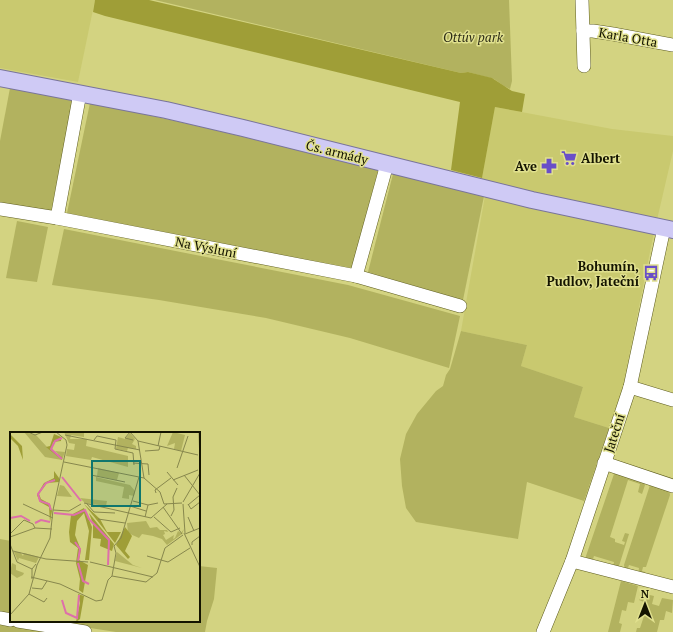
<svg xmlns="http://www.w3.org/2000/svg" width="673" height="632" font-family="'PT Serif',serif">
<style>
.built{fill:#c9c96f}
.green{fill:#b2b25f}
.forest{fill:#9f9e37}
.lines{fill:none;stroke-linecap:round;stroke-linejoin:round}
.minor-casing{stroke:#5d5c1e;stroke-width:14}
.major-casing{stroke:#79749b;stroke-width:18}
.minor{stroke:#fff;stroke-width:13}
.major{stroke:#cfcaf5;stroke-width:16}
.labels{text-anchor:middle;stroke-width:3;stroke-linejoin:round;paint-order:stroke}
.park-label{font-size:13px;font-style:italic;fill:#2d2d17;stroke:#e0e08e}
.street-label{font-size:13px;fill:#141400;stroke:#e0e08e}
.poi-label{font-size:13px;font-weight:bold;fill:#141400;stroke:#e0e08e;text-anchor:end}
.inset-river{fill:none;stroke:#de6faa;stroke-width:2}
.inset-road{fill:none;stroke:#87874d;stroke-width:1}
.view{fill:#0f766e;fill-opacity:0.15;stroke:#0f766e;stroke-width:2}
.inset-edge{fill:none;stroke:#141400;stroke-width:2}
</style>
<rect width="100%" height="100%" fill="#d3d381"/>
<!-- built -->
<g class="built">
<polygon points="0,0 95,0 78,82 0,68"/>
<polygon points="495,107 612,129 673,136 673,151 653,237 622,391 609,428 574,417 583,387 521,366 527,345 461,331 485,196 479,194"/>
</g>
<!-- green -->
<g class="green">
<polygon points="155,0 509,0 512,81 510,89 504,86 494,79 468,72 461,73"/>
<polygon points="10,88 73,100 51,211 0,202 0,141"/>
<path d="M90,103C186,122 282,146 378,170L352,268L67,213Z"/>
<polygon points="393,174 484,196 463,300 368,272"/>
<polygon points="17,221 48,227 37,282 6,278"/>
<polygon points="64,229 348,285 460,316 449,368 350,338 266,318 159,300 52,285"/>
<polygon points="461,331 527,345 521,366 583,387 574,417 609,428 584,501 527,482 518,539 416,522 406,508 402,486 400,459 406,434 417,414 436,391 443,386 446,375 450,369"/>
<polygon points="616,472 644,482 645,485 642,494 638,492 640,484 628,480 610,537 615,539 615,542 624,545 625,542 622,541 625,533 629,534 619,566 618,567 613,568 614,562 594,556 592,562 587,561 586,556 614,474"/>
<polygon points="650,485 669,490 670,495 646,567 643,567 642,571 645,572 644,574 638,574 639,568 629,565 627,571 625,570 624,565"/>
<polygon points="0,539 11,541 11,615 0,614"/>
<polygon points="199,566 217,568 214,599 207,621 205,632 116,632 45,621 199,621"/>
<polygon points="621,581 638,586 634,603 628,602 626,611 622,610 619,623 622,624 620,632 608,632"/>
<polygon points="641,593 654,596 652,604 659,606 662,598 673,600 672,613 666,611 664,620 660,620 657,632 636,632 637,628 640,628 644,616 641,615 644,602 639,600"/>
<polygon points="0,625 45,632 0,632"/>
</g>
<!-- forest -->
<polygon class="forest" points="95,0 149,0 461,73 468,72 492,78 512,91 525,94 522,112 495,107 482,178 451,170 460,102 105,16 93,12"/>
<g class="lines">
<defs>
<g id="minor">
<polyline points="582,0 584,66"/>
<polyline points="583,31 593,31 613,34 673,45"/>
<polyline points="0,209 57,218 356,276 460,306"/>
<polyline points="57,218 80,93"/>
<polyline points="356,276 387,164"/>
<polyline points="630,387 673,400"/>
<polyline points="604,463 673,486"/>
<polyline points="572,561 673,587"/>
<polyline points="0,618 11,620"/>
<polyline points="18,621 85,632"/>
<polyline points="543,632 572,561 630,387 664,228"/>
</g>
<polyline id="major" points="0,78 166,110 243,128 387,164 532,200 673,230"/>
</defs>
<!-- minor casing -->
<use href="#minor" class="minor-casing"/>
<!-- major casing -->
<use href="#major" class="major-casing"/>
<!-- minor -->
<use href="#minor" class="minor"/>
<!-- major -->
<use href="#major" class="major"/>
</g>
<!-- icons -->
<defs>
<symbol id="supermarket-bare" viewBox="-9 -9 18 18"><path d="M-6-5.5h2.5l.6 2H6L4.5 2H-2.5L-4.4-4H-6ZM-1.5 3.2a1.3 1.3 0 1 0 .1 0ZM3 3.2a1.3 1.3 0 1 0 .1 0Z" fill="#694ec8" stroke="#e0e08e" stroke-width="2.5" paint-order="stroke"/></symbol>
<symbol id="pharmacy-bare" viewBox="-9 -9 18 18"><path d="M-2-6h4v4h4v4h-4v4h-4v-4h-4v-4h4Z" fill="#694ec8" stroke="#e0e08e" stroke-width="2.5" paint-order="stroke"/></symbol>
<symbol id="bus-bare" viewBox="-9 -9 18 18"><path d="M-5-6H5V4H4V6H2V4H-2V6H-4V4H-5ZM-3.5-4V0h7V-4ZM-3.5 1.2v1.5H-2V1.2ZM2 1.2v1.5H3.5V1.2Z" fill="#694ec8" stroke="#e0e08e" stroke-width="2.5" paint-order="stroke"/></symbol>
</defs>
<g fill-rule="evenodd">
<use href="#supermarket-bare" x="558" y="147" width="22" height="22"/>
<use href="#pharmacy-bare" x="538" y="155" width="22" height="22"/>
<use href="#bus-bare" x="640" y="262" width="22" height="22"/>
</g>
<g class="labels">
<!-- park labels -->
<g class="park-label">
<text x="473" y="42">Ottúv park</text>
</g>
<!-- street labels -->
<g class="street-label">
<text transform="translate(628 37) rotate(10)" y="5">Karla Otta</text>
<text transform="translate(337 152) rotate(14)" y="5">Čs. armády</text>
<text transform="translate(206 247) rotate(11)" y="5">Na Výsluní</text>
<text transform="translate(614 433) rotate(-72)" y="5">Jateční</text>
</g>
<!-- poi labels -->
<g class="poi-label">
<text x="581" y="163" text-anchor="start">Albert</text>
<text x="537" y="171">Ave</text>
<text x="639" y="271">Bohumín,<tspan x="639" dy="15">Pudlov, Jateční</tspan></text>
</g>
</g>
<!-- overview -->
<g transform="translate(10 432)">
<rect width="190" height="190" fill="#d3d381"/>
<path d="M14,0L26,3L37,15L52,25L45,19L55,20L52,28L35,25ZM54,0H74V5L61,3L60,7H77L76,14L118,24V35L82,25L81,28L56,24L57,17L64,18L65,12L59,11ZM163,0L175,3L171,19L164,17L165,11L157,14ZM120,1L125,7L122,12L126,14V17L118,16L117,19L106,17L108,5L115,7ZM88,36L109,41L107,48L87,44ZM86,45L120,53L125,59L124,64L119,63V67L112,66L114,55L86,49ZM50,53L54,54L62,65L47,64ZM70,66L97,69L96,74L75,71ZM136,89L140,96L147,95L150,98H157L158,100L154,99L155,102L153,103L156,108L164,103L163,107L165,106L168,99L170,97L168,99L171,101L174,97L172,102L157,113L152,107L143,104L132,102L129,106L118,101L117,91ZM4,120H10L13,124L14,121L29,125L26,131L9,126L8,129ZM107,120L123,133L132,136L105,129ZM2,131L6,133V138L14,141L13,143L7,146L0,141Z" fill="#b2b25f"/>
<path d="M0,2L12,14L13,28L8,14L0,6ZM44,2L51,5V9L43,10L42,18L52,25V28L36,15L40,14ZM44,39L49,46V50L37,51L29,62L31,67L40,72L42,79L40,90L39,75L30,70L27,63L34,51L44,46ZM74,72L90,87L97,100H111L105,111ZM74,76L82,95L79,128H75L79,99L74,81L67,89L65,103L71,118L69,128L78,133L73,161L69,158L70,147L66,131L68,116L60,110L59,100L61,83ZM79,81L104,112L102,119L90,114L91,107L83,106V92ZM115,95L122,104L115,119L120,125L118,127L106,113ZM68,162L74,164L70,187L66,190L70,171Z" fill="#9f9e37"/>
<path class="inset-river" d="M52,6L45,9L41,17L52,27M52,45L71,69M41,78L39,72L30,69L28,62L36,51L45,48M44,81L64,83L75,78L79,87L99,108L98,133M0,86L11,84L20,89M25,91L31,88L40,90M65,110L70,117L68,129M68,131L73,149L79,152M52,168L56,181L67,186L69,163"/>
<path class="inset-road" d="M18,0L25,3L33,0M120,0L128,9L134,46M120,0L115,6L123,8M189,0L190,33M55,3L130,18M84,8L87,4L106,8L105,17M128,9L188,23M148,14L151,0M105,17L123,21L124,33M135,19L149,18L150,14M54,30L134,46L150,60L154,72L172,71M123,31L138,32L139,43M167,36L178,4M157,40L168,53M81,43L115,50M174,43L190,63L178,73M163,48L188,38M146,61L145,58L161,46M123,69L138,73M173,70L190,41M74,71L141,86L157,72M13,72L43,86M77,72L84,80L105,81M173,72L175,101M178,72L181,77L190,70M120,74L136,79M153,75L172,102M43,78L59,79L71,72M161,84L164,78L163,65L167,56M135,85L138,73L148,71M144,85L161,100L170,96M178,85L184,99M88,87L115,91M174,101L190,135M0,102L14,88L23,92L25,96M175,102L190,96M0,105L25,96L42,97M0,112L7,130L22,137M182,113V110L190,104M3,119L36,127L78,130M137,124L158,130L180,116M80,130L143,145M102,144L136,150L147,141L155,116L173,103M21,145L50,152L86,169L92,168L98,148L102,144L106,121L104,114L111,106L129,45M22,147V137L26,132M22,156L32,157L37,149M19,162L34,170L37,166M0,183L19,162L27,133L40,106L43,78L57,13L56,8L46,0"/>
<path class="view" d="M82,29H130V74H82Z"/>
<rect width="190" height="190" class="inset-edge"/>
</g>
<!-- north arrow -->
<g transform="translate(645 604)" stroke="#e0e08e" stroke-width="3" paint-order="stroke">
<path d="M0-3L7 15L0 10L-7 15Z" fill="#141400"/>
<text y="-6" font-size="11" font-weight="bold" text-anchor="middle" fill="#141400">N</text>
</g>
</svg>
